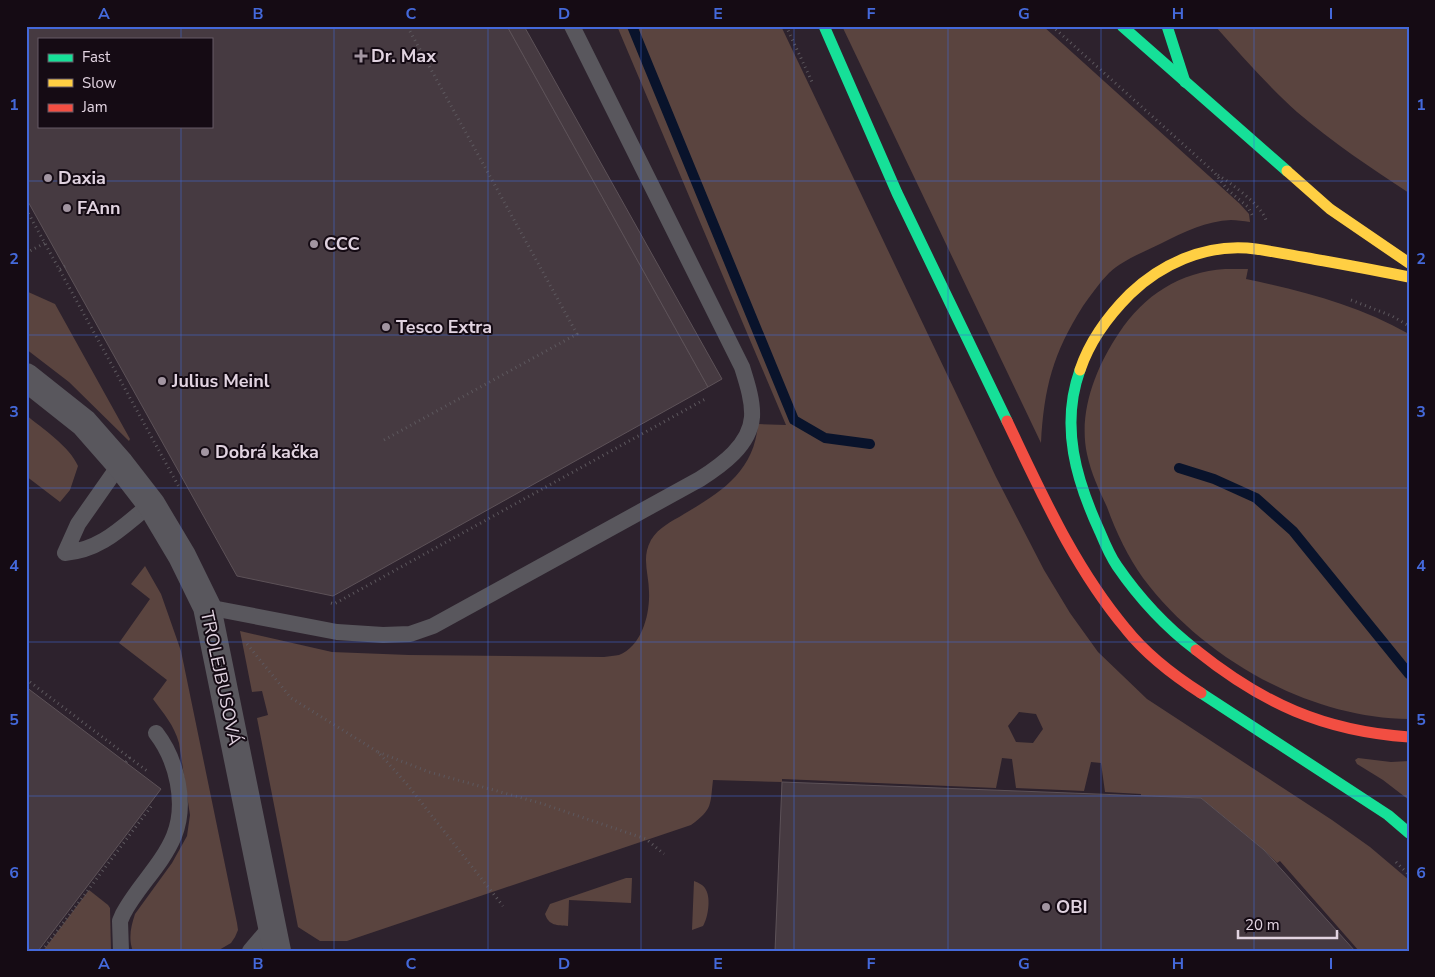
<svg xmlns="http://www.w3.org/2000/svg" width="1435" height="977" font-family="'Nunito Sans',sans-serif">
<style>
.green{fill:#5a443f;fill-rule:evenodd}
.lines{fill:none;stroke-linecap:round;stroke-linejoin:round}
.stream{stroke:#09132b;stroke-width:10}
.building{fill:#463a41;stroke:#5d5258;fill-rule:evenodd}
.path{stroke:#5d585e;stroke-width:3;stroke-dasharray:1 4;stroke-linecap:butt}
.lane{stroke:#59575d;stroke-width:16}
.street{stroke:#59575d;stroke-width:28}
.fast{stroke:#16e098;stroke-width:11}
.slow{stroke:#ffcf43;stroke-width:11}
.jam{stroke:#f24e42;stroke-width:11}
.grid{fill:none;stroke:#4469da;stroke-width:1;stroke-opacity:0.55}
.poi-dot{fill:#a295a1;stroke:#150b14;stroke-width:2}
.labels{text-anchor:middle;stroke-width:4;stroke-linejoin:round;paint-order:stroke}
.poi-label{font-size:18px;font-weight:bold;fill:#e1d3e0;stroke:#150b14;text-anchor:start}
.street-label{font-size:18px;fill:#e1d3e0;stroke:#150b14}
.neatline{fill:none;stroke:#4469da;stroke-width:2}
.grid-label{font-size:16px;text-anchor:middle;font-weight:bold;fill:#4469da}
</style>
<rect width="100%" height="100%" fill="#2d222d"/>
<!-- green -->
<g class="green">
<path d="M617,26H781L996,477L1044,570L1070,613L1098,652L1147,699L1332,820L1370,847L1409,880V951H1359L1280,861L1277,863L1264,850L1201,798L1141,796V794L1105,792L1101,763L1091,762L1084,791L1016,788L1012,759L1002,758L996,788L782,779V782L713,780C710,805 713,809 691,825L347,941H320L298,927L257,718L268,715L262,691L252,692L240,631L332,652L409,655L604,657C609,656 615,656 619,655C642,646 650,614 649,592C649,574 641,558 651,540C659,527 671,522 684,514C721,492 754,472 758,424L786,425ZM1019,712L1036,714L1043,729L1033,743L1016,742L1008,726Z"/>
<path d="M842,26H1043L1240,204L1249,214L1250,222C1243,221 1237,220 1231,220C1207,221 1183,232 1162,243C1144,252 1124,259 1109,273C1099,283 1091,295 1083,306C1053,353 1044,388 1041,443Z"/>
<path d="M1215,26H1409V193C1371,168 1332,142 1297,112C1268,86 1241,55 1215,26Z"/>
<path d="M1225,269H1248L1246,279C1303,291 1358,305 1409,334V719C1308,718 1203,658 1143,578C1128,557 1116,532 1107,507C1099,490 1091,473 1087,454C1078,412 1096,367 1119,333C1144,295 1180,272 1225,269Z"/>
<polygon points="26,291 55,304 130,439 129,441 69,382 26,349"/>
<path d="M26,415C42,428 70,447 78,466L70,490L60,502L26,476Z"/>
<path d="M145,566L161,594L181,651L237,923L238,930L235,937L231,943L219,950L133,951C128,939 131,926 135,914L172,863L187,836L190,815L179,743C174,725 164,714 153,699L167,680L119,643L150,599L131,584Z"/>
<polygon points="1358,758 1391,762 1409,761 1409,800 1383,780 1357,764 1355,760"/>
<path d="M626,878H632L631,903L569,900L568,926C557,925 549,926 545,914L550,904Z"/>
<path d="M694,881C699,883 704,885 706,890C711,899 708,918 703,926L692,930Z"/>
<polygon points="89,890 108,905 110,908 111,951 43,951"/>
</g>
<g class="lines">
<!-- stream -->
<g class="stream">
<polyline points="632,26 794,420 825,438 870,444"/>
<polyline points="1179,468 1214,479 1256,498 1293,531 1409,674"/>
</g>
</g>
<!-- building -->
<g class="building">
<path d="M26,26H507L708,387L333,596L237,576L26,198ZM39,39H211V126H39Z"/>
<polygon points="507,26 524,26 722,379 708,387"/>
<polygon points="26,687 161,789 38,951 26,951"/>
<polygon points="782,782 1201,798 1264,850 1355,951 775,951"/>
</g>
<g class="lines">
<!-- path -->
<g class="path">
<polyline points="786,26 813,84"/>
<polyline points="1052,26 1214,172 1227,189 1248,207 1253,217"/>
<path d="M1218,175C1232,184 1261,205 1266,220"/>
<polyline points="26,209 179,487"/>
<polyline points="26,253 45,243"/>
<polyline points="60,269 65,266"/>
<polyline points="1351,300 1392,316 1409,326"/>
<polyline points="384,440 577,334 407,26"/>
<polyline points="331,603 334,604 707,398"/>
<polyline points="247,644 291,698 378,752 406,783 503,906"/>
<polyline points="26,679 147,771"/>
<polyline points="378,752 429,772 540,803 646,839 664,854"/>
<polyline points="126,762 130,757"/>
<polyline points="1396,862 1409,875"/>
<polyline points="42,951 153,804"/>
</g>
<!-- lane -->
<g class="lane">
<path d="M120,464L78,524L65,553C102,550 123,526 151,504"/>
<path d="M207,607L337,632L383,635L410,634L433,626L700,479C722,465 750,445 752,417C753,401 747,383 742,367L572,26"/>
<path d="M121,951L120,921L123,914C137,887 162,865 174,836C187,804 177,760 156,733"/>
<polyline points="250,951 272,925"/>
</g>
<!-- street -->
<polyline class="street" points="26,377 84,423 120,464 151,504 182,556 207,607 277,951"/>
<!-- fast -->
<g class="fast">
<polyline points="824,26 897,193 1007,421"/>
<polyline points="1122,26 1287,171"/>
<polyline points="1167,26 1185,82"/>
<path d="M1080,370C1060,426 1076,480 1100,532C1105,544 1110,556 1117,566C1139,598 1166,627 1196,650"/>
<polyline points="1201,693 1388,815 1409,833"/>
</g>
<!-- slow -->
<g class="slow">
<polyline points="1287,171 1330,209 1409,263"/>
<path d="M1080,370C1090,340 1108,316 1130,294C1161,264 1204,245 1247,248C1268,250 1288,255 1308,258C1341,264 1375,270 1409,277"/>
</g>
<!-- jam -->
<g class="jam">
<path d="M1007,421C1042,494 1074,567 1126,629C1145,653 1176,677 1201,693"/>
<path d="M1196,650C1262,703 1323,731 1409,737"/>
</g>
</g>
<!-- grid -->
<path class="grid" d="M181,26V39M334,26V951M488,26V951M641,26V951M794,26V951M948,26V951M1101,26V951M1254,26V951M181,126V951M26,181H1409M26,335H1409M26,488H1409M26,642H1409M26,796H1409"/>
<!-- markers -->
<g class="poi-dot">
<path d="M358.5 48.5h5v5h5v5h-5v5h-5v-5h-5v-5h5z"/>
<circle cx="48" cy="178" r="5"/>
<circle cx="67" cy="208" r="5"/>
<circle cx="314" cy="244" r="5"/>
<circle cx="386" cy="327" r="5"/>
<circle cx="162" cy="381" r="5"/>
<circle cx="205" cy="452" r="5"/>
<circle cx="1046" cy="907" r="5"/>
</g>
<g class="labels">
<!-- poi labels -->
<g class="poi-label">
<text x="371" y="62">Dr. Max</text>
<text x="58" y="184">Daxia</text>
<text x="77" y="214">FAnn</text>
<text x="324" y="250">CCC</text>
<text x="396" y="333">Tesco Extra</text>
<text x="172" y="387">Julius Meinl</text>
<text x="215" y="458">Dobrá kačka</text>
<text x="1056" y="913">OBI</text>
</g>
<!-- street labels -->
<g class="street-label">
<text transform="translate(221 678) rotate(78)" y="6">TROLEJBUSOVÁ</text>
</g>
</g>
<!-- border -->
<rect width="1435" height="977" fill="none" stroke="#150b14" stroke-width="55"/>
<!-- legend -->
<rect x="38" y="38" width="175" height="90" fill="#150b14" stroke="#675b66"/>
<rect x="48" y="54" width="25" height="8" fill="#16e098" stroke="#675b66"/>
<text x="82" y="62" font-size="15" fill="#e1d3e0">Fast</text>
<rect x="48" y="79" width="25" height="8" fill="#ffcf43" stroke="#675b66"/>
<text x="82" y="88" font-size="15" fill="#e1d3e0">Slow</text>
<rect x="48" y="104" width="25" height="8" fill="#f24e42" stroke="#675b66"/>
<text x="82" y="112" font-size="15" fill="#e1d3e0">Jam</text>
<!-- scale -->
<path d="M1238 930v8h99v-8" fill="none" stroke="#e1d3e0" stroke-width="2.5"/>
<text x="1245" y="930" font-size="15" fill="#e1d3e0" stroke="#150b14" stroke-width="4" paint-order="stroke">20 m</text>
<rect x="28" y="28" width="1380" height="922" class="neatline"/>
<g class="grid-label">
<text x="104" y="19">A</text>
<text x="258" y="19">B</text>
<text x="411" y="19">C</text>
<text x="564" y="19">D</text>
<text x="718" y="19">E</text>
<text x="871" y="19">F</text>
<text x="1024" y="19">G</text>
<text x="1178" y="19">H</text>
<text x="1331" y="19">I</text>
<text x="14" y="110">1</text>
<text x="1421" y="110">1</text>
<text x="14" y="264">2</text>
<text x="1421" y="264">2</text>
<text x="14" y="417">3</text>
<text x="1421" y="417">3</text>
<text x="14" y="571">4</text>
<text x="1421" y="571">4</text>
<text x="14" y="725">5</text>
<text x="1421" y="725">5</text>
<text x="14" y="878">6</text>
<text x="1421" y="878">6</text>
<text x="104" y="969">A</text>
<text x="258" y="969">B</text>
<text x="411" y="969">C</text>
<text x="564" y="969">D</text>
<text x="718" y="969">E</text>
<text x="871" y="969">F</text>
<text x="1024" y="969">G</text>
<text x="1178" y="969">H</text>
<text x="1331" y="969">I</text>
</g>
</svg>
